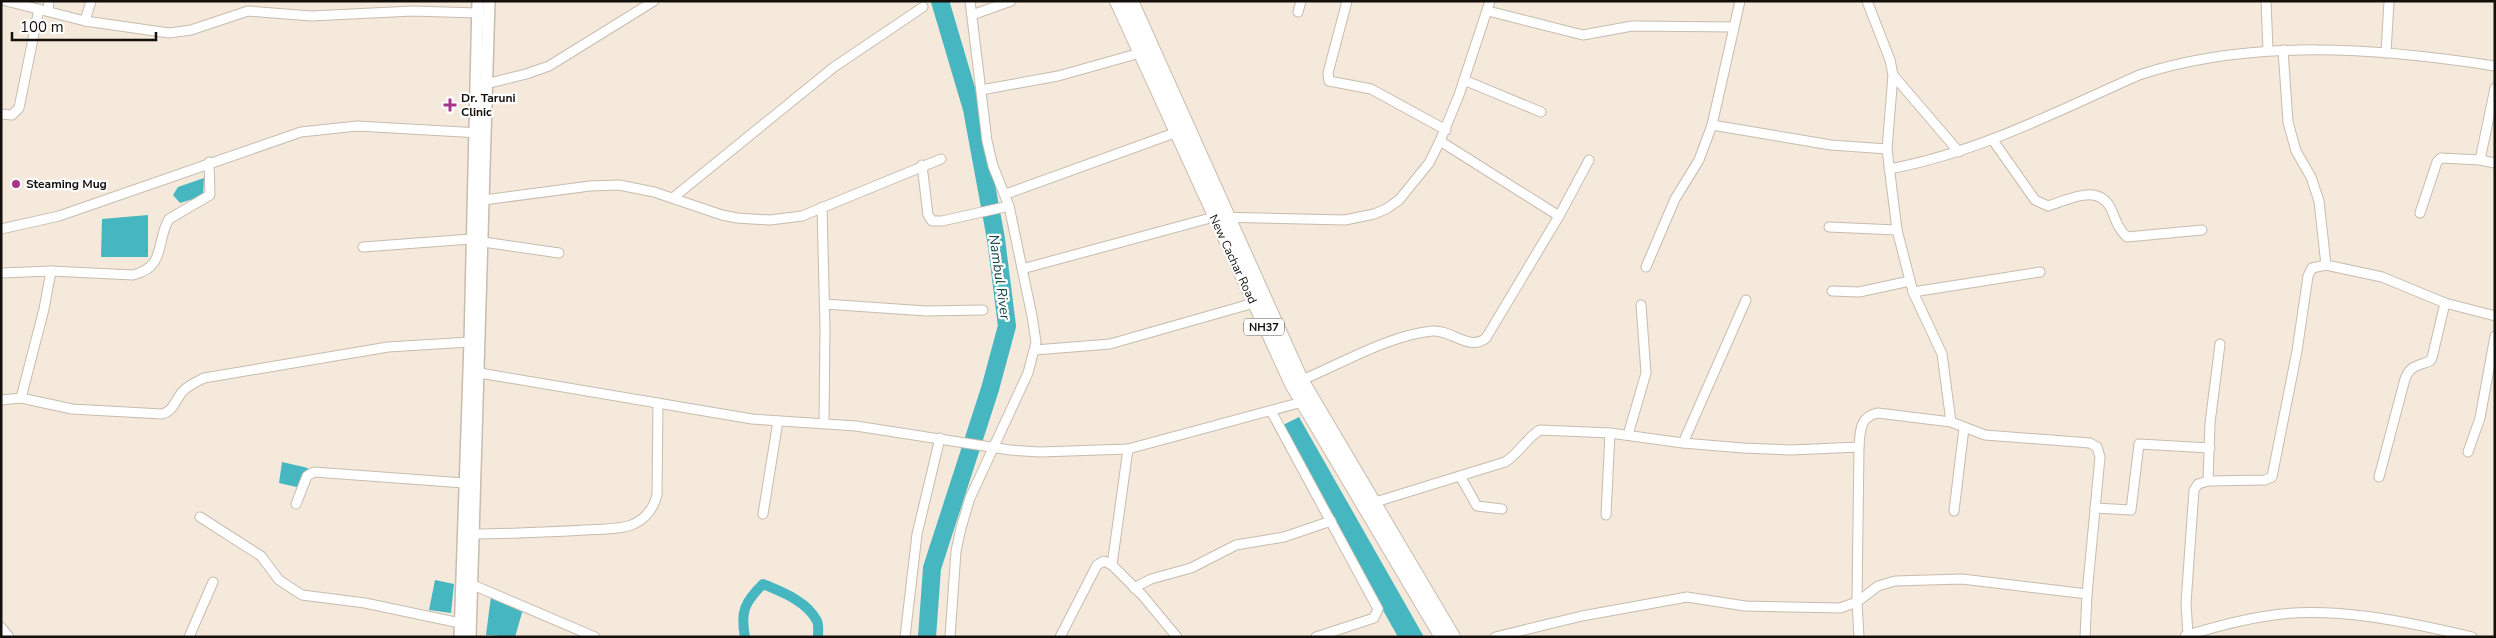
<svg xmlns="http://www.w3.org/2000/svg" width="2496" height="638" font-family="'Nunito Sans',sans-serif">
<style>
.water{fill:#46b7c0}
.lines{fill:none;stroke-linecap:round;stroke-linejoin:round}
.canal{stroke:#46b7c0;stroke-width:10}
.river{stroke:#46b7c0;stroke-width:18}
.minor-casing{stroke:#c7bcae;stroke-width:11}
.major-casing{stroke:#c7bcae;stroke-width:14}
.highway-casing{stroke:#c7bcae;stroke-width:16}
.minor{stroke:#fff;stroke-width:9}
.major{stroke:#fff;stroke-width:11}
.highway{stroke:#fff;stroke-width:14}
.poi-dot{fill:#a8348d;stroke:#fff;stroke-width:2}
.labels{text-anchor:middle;stroke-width:4.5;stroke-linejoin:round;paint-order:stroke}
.shield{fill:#fff;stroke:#5a5754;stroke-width:1}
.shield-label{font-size:11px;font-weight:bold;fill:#130f0a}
.poi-label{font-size:12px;font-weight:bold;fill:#130f0a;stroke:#fff;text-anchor:start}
.street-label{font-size:12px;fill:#130f0a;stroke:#fff}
.water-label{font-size:14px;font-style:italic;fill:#14464a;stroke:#fff}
</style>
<rect width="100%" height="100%" fill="#f4e9da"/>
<!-- water -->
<g class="water">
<polygon points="204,178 203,196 180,203 173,195 178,187"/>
<polygon points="148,215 148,257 101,257 102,219"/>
<polygon points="1299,417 1424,637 1398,637 1333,521 1283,425"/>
<polygon points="282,462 308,468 301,488 279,483"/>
<polygon points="435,580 454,584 451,613 429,610"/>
<polygon points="491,596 524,606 515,637 486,635"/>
</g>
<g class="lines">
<!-- canal -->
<path class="canal" d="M745,637C740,611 745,602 763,584C782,592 807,601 817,621C819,625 818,632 818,636"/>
<!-- river -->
<polyline class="river" points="927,637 932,568 990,389 1007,326 996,239 972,109 940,1"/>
<defs>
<g id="minor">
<polyline points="6,1 85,21 91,1"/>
<polyline points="1347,1 1328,73 1329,81 1371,89 1446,130"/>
<polyline points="1867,1 1890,60 1893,75 1887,149 1897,230 1913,292 1942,354 1951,422 1985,435 2090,443 2097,447 2100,457 2087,594 2085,637"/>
<polyline points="2266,1 2268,50"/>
<polyline points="48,11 49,1"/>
<polyline points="1488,11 1583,35 1632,26 1734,27"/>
<polyline points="1298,12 1301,1"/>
<polyline points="972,15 1011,1"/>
<polyline points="85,21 169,33 191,30 248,11 311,16 413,11 477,13"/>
<polyline points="2283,50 2288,122 2296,151 2311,177 2319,201 2326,265 2382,277 2445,303 2495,316"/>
<polyline points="2386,53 2389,1"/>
<polyline points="1893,75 1959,152"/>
<polyline points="1464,80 1541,112"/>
<polyline points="486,84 526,74 549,66 654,1"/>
<polyline points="2495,88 2480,160 2495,163"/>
<polyline points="981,90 1058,76 1140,53"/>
<polyline points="1,114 12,115 19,108 39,9"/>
<polyline points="1712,125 1831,145 1887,149"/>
<path d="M1992,139L2035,200L2048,206C2070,199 2100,182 2112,211C2116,221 2119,230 2127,237L2202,230"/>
<polyline points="1440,141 1559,216 1589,160"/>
<polyline points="922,165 928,215 932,221 942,221 1009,206"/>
<path d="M1889,169C1977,153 2058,111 2139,75C2253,38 2378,48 2495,66"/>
<polyline points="1006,194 1180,131"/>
<polyline points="674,197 834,67 923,7"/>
<polyline points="484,200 590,186 619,185 654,192 722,215 737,218 770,220 802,216 941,159"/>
<polyline points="822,207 825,329 824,423"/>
<polyline points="2420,213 2437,162 2441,158 2480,160"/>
<polyline points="1829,227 1897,230"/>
<polyline points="1,229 59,216 301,132 357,126 480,133"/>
<polyline points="483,242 559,253"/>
<polyline points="363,247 471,239"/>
<polyline points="1646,267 1675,199 1699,160 1712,125 1740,1"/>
<polyline points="1022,269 1214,217 1345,220 1374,214 1386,209 1399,200 1429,163 1440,141 1459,95 1490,1"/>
<path d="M1,273L51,271L133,275C167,266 155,243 169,219L210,195L209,162"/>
<polyline points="1832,291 1859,292 1910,281"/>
<polyline points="1913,292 2040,272"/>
<polyline points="825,304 926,311 983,310"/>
<polyline points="1035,350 1110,344 1254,303"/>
<polyline points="474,372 752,419 856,426 1010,450 1040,452 1128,449 1306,401"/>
<path d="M1297,382C1340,365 1386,336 1432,331C1451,329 1469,352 1486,338L1559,216"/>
<path d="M21,398L72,409L162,414C174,411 175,400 183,391C189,385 196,382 204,378L388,347L470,342"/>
<polyline points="1,400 21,398 44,309 51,271"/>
<polyline points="1271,411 1378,609 1374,618 1316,637"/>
<polyline points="1628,435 1646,373 1641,305"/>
<polyline points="1683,443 1746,300"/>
<path d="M1859,447C1860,431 1860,416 1878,413L1951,422"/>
<polyline points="1128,449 1112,565 1143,596 1177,637"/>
<polyline points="2468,452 2480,418 2495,336"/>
<polyline points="1460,476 1477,506 1502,509"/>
<path d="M2379,477L2405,379C2410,365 2418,366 2430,361L2432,358L2445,303"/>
<polyline points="2208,481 2210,423 2220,344"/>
<polyline points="296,504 307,476 314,472 464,483"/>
<path d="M1369,504L1505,462C1519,454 1526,438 1540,430L1610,433L1683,443L1743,448L1791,450L1859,447L1857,602L1859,637"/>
<polyline points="2095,508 2131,510 2139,444 2210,448"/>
<polyline points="1954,511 1964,428"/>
<polyline points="763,514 778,421"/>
<polyline points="1606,515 1610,433"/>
<polyline points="200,517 261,556 279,580 302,595 365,603 460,623"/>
<path d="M473,534C511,534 548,532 585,530C600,529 620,530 634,524C646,518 654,507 657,495L658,403"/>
<polyline points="466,582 595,637"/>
<polyline points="1134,588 1151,579 1191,568 1236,545 1284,537 1331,521"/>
<polyline points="1,627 9,637"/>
<polyline points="2188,635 2186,603 2194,490 2198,484 2208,481 2265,480 2272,477 2297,351 2308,276 2312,268 2326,265"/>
<path d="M2185,636C2211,628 2239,620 2267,616C2331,605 2409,622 2472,637"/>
<polyline points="189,637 213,582"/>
<polyline points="905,637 917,534 940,438"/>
<polyline points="950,637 956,551 961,528 970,498 1028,373 1036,342 1032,316 1009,206 993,166 987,141 970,1"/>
<polyline points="1060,637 1097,565 1104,561 1112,565"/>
<polyline points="1495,637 1582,616 1687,597 1745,606 1840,608 1857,602 1878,586 1895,581 1962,579 2087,594"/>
</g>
<g id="major">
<polyline points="460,637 470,342 478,1"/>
<polyline points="470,637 489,1"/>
</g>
<g id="highway">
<polyline points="1117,1 1292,384 1442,637"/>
<polyline points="1131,1 1301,380 1453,637"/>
</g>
</defs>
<!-- minor casing -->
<use href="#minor" class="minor-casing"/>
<!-- major casing -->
<use href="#major" class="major-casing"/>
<!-- highway casing -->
<use href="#highway" class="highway-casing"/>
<!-- minor -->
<use href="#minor" class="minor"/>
<!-- major -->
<use href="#major" class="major"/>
<!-- highway -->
<use href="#highway" class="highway"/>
</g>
<!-- markers -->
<g class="poi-dot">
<path d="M447.5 97.5h5v5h5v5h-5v5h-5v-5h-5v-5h5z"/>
<circle cx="16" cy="184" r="5"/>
</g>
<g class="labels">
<!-- shield labels -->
<rect class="shield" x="1244" y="318.5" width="40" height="17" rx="4"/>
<g class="shield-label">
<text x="1264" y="331">NH37</text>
</g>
<!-- poi labels -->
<g class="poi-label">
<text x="461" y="102">Dr. Taruni<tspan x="461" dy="14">Clinic</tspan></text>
<text x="26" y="188">Steaming Mug</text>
</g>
<!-- street labels -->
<g class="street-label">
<text transform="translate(1233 259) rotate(65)" y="4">New Cachar Road</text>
</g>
<!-- water labels -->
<g class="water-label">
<text transform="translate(1000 277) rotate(82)" y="5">Nambul River</text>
</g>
</g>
<!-- border -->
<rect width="2496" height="638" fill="none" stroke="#130f0a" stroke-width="5"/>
<!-- scale -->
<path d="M12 32v8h144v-8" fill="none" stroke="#130f0a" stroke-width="2.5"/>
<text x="20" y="32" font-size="15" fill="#130f0a" stroke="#ffffff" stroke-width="4" paint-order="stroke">100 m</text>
</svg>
